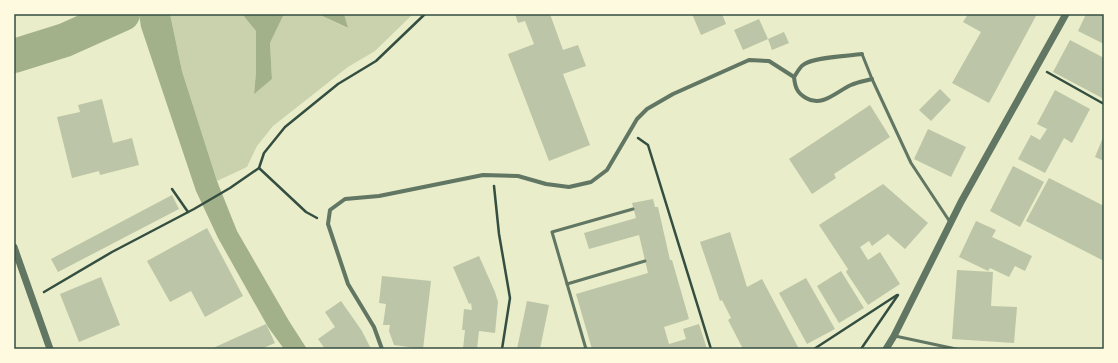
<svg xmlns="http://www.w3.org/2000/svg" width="1118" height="363" font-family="'IBM Plex Sans',sans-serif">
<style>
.green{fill:#cad2ad}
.water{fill:#a3b18a}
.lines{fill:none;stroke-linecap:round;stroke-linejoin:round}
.river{stroke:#a3b18a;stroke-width:34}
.building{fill:#bcc5a7}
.path{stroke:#344e41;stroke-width:2.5}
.service{stroke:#617663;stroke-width:3}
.minor{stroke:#617663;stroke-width:4}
.tertiary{stroke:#617663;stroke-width:7}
.neatline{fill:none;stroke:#344e41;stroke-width:1.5}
</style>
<rect width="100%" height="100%" fill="#e9edc9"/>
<!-- green -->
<polygon class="green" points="170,14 242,14 256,31 256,72 254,93 272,79 270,43 284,14 318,14 347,28 344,14 413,14 375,51 348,67 273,126 257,146 247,167 217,181 182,71"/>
<!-- water -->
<g class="water">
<polygon points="139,14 170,14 182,71 217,181 237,231 289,321 307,349 284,349 268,327 218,238 196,191 141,27"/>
<polygon points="242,14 284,14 270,43 272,79 254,94 256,72 256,31"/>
<polygon points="318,14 344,14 348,28"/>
</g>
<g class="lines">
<!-- river -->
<polyline class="river" points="14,56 65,40 123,14"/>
</g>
<!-- building -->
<g class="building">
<polygon points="515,14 550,14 563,50 578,45 586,66 563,74 590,145 549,161 508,54 534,44 525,21 518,23"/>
<polygon points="692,14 722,14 726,24 701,35"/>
<polygon points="968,14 1037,14 989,103 952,83 981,32 963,22"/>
<polygon points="1086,14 1104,14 1104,44 1078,31"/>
<polygon points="759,19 768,39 743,50 734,30"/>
<polygon points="784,32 789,43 772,50 768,39"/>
<polygon points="1070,40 1104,58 1104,99 1053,72"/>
<polygon points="940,89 951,100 931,121 919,110"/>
<polygon points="1055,90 1090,109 1072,143 1064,138 1045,173 1018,159 1031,135 1040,140 1047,129 1037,124"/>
<polygon points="102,99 113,143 132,138 139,165 100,175 99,171 72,178 57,117 80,112 78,105"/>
<polygon points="870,105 890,137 834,174 836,178 812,194 789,159"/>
<polygon points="928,129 966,147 951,177 914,159"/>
<polygon points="1104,135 1104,161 1095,157"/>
<polygon points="1013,166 1044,182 1020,227 990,211"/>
<polygon points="1049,178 1104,206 1104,261 1026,221"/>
<polygon points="883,184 928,223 905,249 888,234 872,246 869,241 860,247 868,260 880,252 900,284 868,305 846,272 848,269 819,225"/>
<polygon points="172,195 179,209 58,272 51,259"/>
<polygon points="653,199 655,207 658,207 670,260 672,260 689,319 664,327 669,344 686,339 683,329 699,324 707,349 592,349 576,294 648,273 639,235 589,249 584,233 636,218 632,203"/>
<polygon points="976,221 996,230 992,237 1032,256 1025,271 1015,266 1009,277 990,268 988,271 959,257"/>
<polygon points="207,228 243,296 205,317 191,291 170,302 147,261"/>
<polygon points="730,232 747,287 762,279 799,349 743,349 728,320 731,318 722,300 720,301 700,242"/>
<polygon points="479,256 495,292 498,302 495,333 479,331 477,349 463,349 465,330 462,330 464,309 472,310 471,303 469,304 453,267"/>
<polygon points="957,270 993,272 991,306 1017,307 1014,343 952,339"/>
<polygon points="841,271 864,308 839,323 817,286"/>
<polygon points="382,276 431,281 423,349 394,345 389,331 390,325 383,325 386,304 379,303"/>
<polygon points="101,277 120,325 79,342 60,294"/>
<polygon points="806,278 835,329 807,344 779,293"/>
<polygon points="341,301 362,331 371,349 325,349 318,339 335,327 325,312"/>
<polygon points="527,301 549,305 540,349 517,349"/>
<polygon points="266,324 275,343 261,349 211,349"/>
</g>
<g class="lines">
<!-- path -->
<g class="path">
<polyline points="1047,72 1104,104"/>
<polyline points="638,138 648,145 711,349"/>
<polyline points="259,168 306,212 317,218"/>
<polyline points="494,186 499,234 510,298 502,349"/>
<polyline points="172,189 188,212"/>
<polyline points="44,292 112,252 194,209 230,188 259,168 264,153 285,127 338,84 376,61 425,14"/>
<polyline points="814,349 897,295"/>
<polyline points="861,349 898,295"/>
</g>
<!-- service -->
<g class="service">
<polyline points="862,54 872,79 911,163 950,222"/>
<polyline points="567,284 645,261"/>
<polyline points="895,336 956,349"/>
<polyline points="586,349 552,232 633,209"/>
</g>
<!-- minor -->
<g class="minor">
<path d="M794,77C797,73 799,68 803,65C812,57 849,56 862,54"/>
<path d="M382,349L374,327L348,284L328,224L330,210L345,199L379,196L483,175L518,176L546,184L569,187L591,182L607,170L637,119L647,109L673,94L749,60L769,61L794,77C795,87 797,93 806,98C822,108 837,91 851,85C858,82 865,81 872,79"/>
</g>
<!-- tertiary -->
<g class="tertiary">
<polyline points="14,247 50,349"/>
<polyline points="886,349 894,336 961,202 1066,14"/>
</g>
</g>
<!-- border -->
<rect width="1118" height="363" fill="none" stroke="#fefae0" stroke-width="30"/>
<rect x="15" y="15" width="1088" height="333" class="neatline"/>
</svg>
